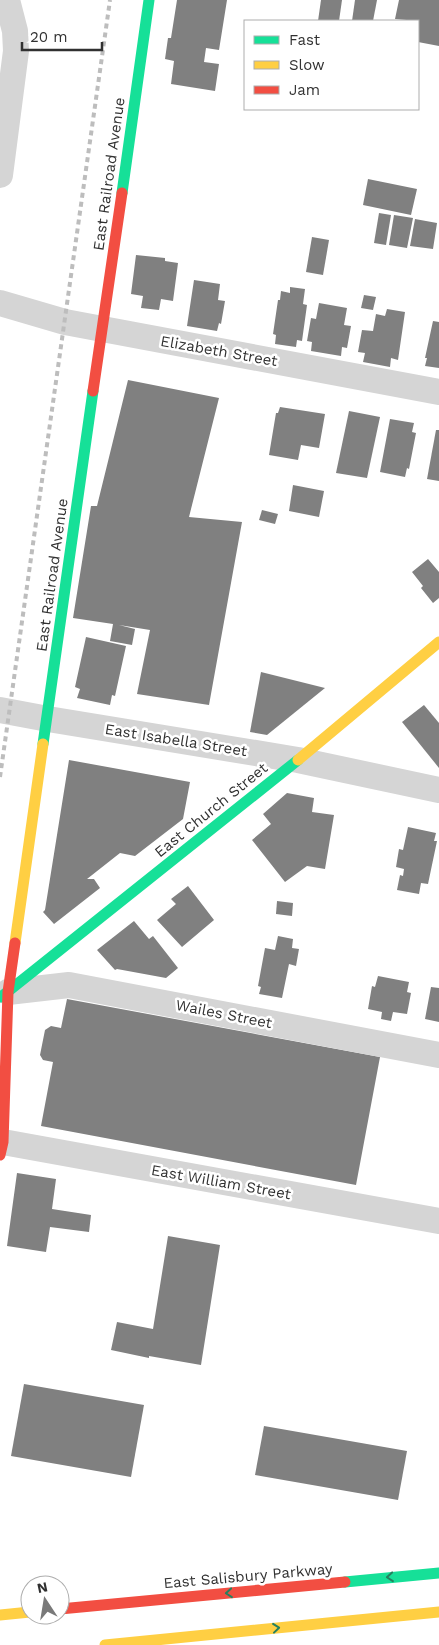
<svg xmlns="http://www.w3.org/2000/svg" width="439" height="1645" font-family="'Work Sans',sans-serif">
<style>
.building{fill:#808080}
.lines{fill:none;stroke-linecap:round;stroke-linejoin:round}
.street{stroke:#d5d5d5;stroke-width:26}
.fast{stroke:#16e098;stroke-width:11}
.slow{stroke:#ffcf43;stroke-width:11}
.jam{stroke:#f24e42;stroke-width:11}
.rail{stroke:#bdbdbd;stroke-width:4;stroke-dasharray:5 4;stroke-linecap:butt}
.oneway{stroke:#25805f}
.labels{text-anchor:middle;stroke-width:5;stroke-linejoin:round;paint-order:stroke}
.street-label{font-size:15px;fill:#313131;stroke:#fff}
</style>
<rect width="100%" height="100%" fill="#fff"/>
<!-- building -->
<g class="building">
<polygon points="177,0 227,0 219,50 206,48 204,62 219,64 215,91 171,84 174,61 165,59 168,38 171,38"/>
<polygon points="321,0 342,0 339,21 318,21"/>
<polygon points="355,0 377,0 373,21 352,21"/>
<polygon points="399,0 439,0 439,46 418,42 418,21 395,19"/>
<polygon points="368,179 417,189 411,215 363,205"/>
<polygon points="379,213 391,215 386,245 374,243"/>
<polygon points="394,215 413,218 407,248 389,245"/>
<polygon points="415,219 437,223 433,249 410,246"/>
<polygon points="312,237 329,240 323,275 306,272"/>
<polygon points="136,255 165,258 165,261 178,263 173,301 161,299 159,310 141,308 143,296 131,294"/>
<polygon points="194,280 220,284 218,300 225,301 221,324 219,323 217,331 187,326"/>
<polygon points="290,287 305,289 303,304 307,305 302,341 297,340 296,347 275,344 276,335 273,334 278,300 280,300 281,291 290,293"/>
<polygon points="364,295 376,297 373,310 361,308"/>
<polygon points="319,303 347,308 344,325 351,326 347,348 342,347 341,356 311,351 312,342 307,341 311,318 316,319"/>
<polygon points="387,309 405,312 398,360 391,358 390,367 363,362 365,353 358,352 362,330 373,331 376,314 385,316"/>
<polygon points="433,321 439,322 439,368 425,366 427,358 425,358"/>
<polygon points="128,380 219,398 189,517 242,522 209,705 137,694 150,630 119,625 135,629 132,645 110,641 113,624 73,618 91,506 97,506"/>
<polygon points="280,407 325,414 319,448 301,445 298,460 269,455 276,413 278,413"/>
<polygon points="349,411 380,417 367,478 336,473"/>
<polygon points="390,419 414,423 412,432 416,433 409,469 407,468 405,477 380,472"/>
<polygon points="436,430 439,430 439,481 427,479"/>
<polygon points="293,485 324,491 319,517 289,511"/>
<polygon points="262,510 278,514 275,524 259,520"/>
<polygon points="428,559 439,572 439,598 433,603 421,588 423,586 412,572"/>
<polygon points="86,637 126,646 115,696 112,695 110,705 77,698 80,689 75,687"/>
<polygon points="261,672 325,688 267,735 250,732"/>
<polygon points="424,705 439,723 439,768 402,722"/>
<polygon points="69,760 190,782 183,819 135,856 120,853 87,879 94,879 100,888 54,924 43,912 45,910"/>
<polygon points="287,793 314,798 312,812 334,815 325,869 307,866 285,882 252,840 271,824 263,814"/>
<polygon points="408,827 436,833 434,841 437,841 428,884 421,883 419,894 397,890 400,875 403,876 404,869 396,867 399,849 403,850"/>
<polygon points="188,886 214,920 182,947 157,920 176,904 171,899"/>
<polygon points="277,901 293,903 292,916 276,914"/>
<polygon points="134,921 149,939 153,936 178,968 166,978 117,969 115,970 97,950"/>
<polygon points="278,936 293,939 292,948 299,949 296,966 289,964 282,998 259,994 261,987 258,986 265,948 275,950"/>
<polygon points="378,976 409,982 407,992 411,993 407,1014 393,1012 391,1021 381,1019 382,1012 368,1009 372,986 375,987"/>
<polygon points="431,987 439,988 439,1022 425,1019"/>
<polygon points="67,999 380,1057 356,1185 41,1126 53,1062 43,1060 40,1055 45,1030 51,1026 61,1028"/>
<polygon points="17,1173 56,1179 52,1209 91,1215 89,1232 50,1227 46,1252 7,1246"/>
<polygon points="168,1236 220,1245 201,1365 149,1356 149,1358 111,1350 117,1322 153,1329"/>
<polygon points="24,1384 144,1405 131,1477 11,1456"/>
<polygon points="264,1426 407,1451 398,1500 255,1475"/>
</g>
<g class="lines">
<!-- street -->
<g class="street">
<polyline points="0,175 16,51 15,31 7,0"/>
<polyline points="0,303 65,322 439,392"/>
<polyline points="0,710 48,719 298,760 439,790"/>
<polyline points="8,992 69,985 439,1055"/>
<polyline points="3,1142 439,1221"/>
</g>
<!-- fast -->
<g class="fast">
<polyline points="122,193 149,0"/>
<polyline points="43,744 93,391"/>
<polyline points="1,997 298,760"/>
<polyline points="345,1582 439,1573"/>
</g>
<!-- slow -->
<g class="slow">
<polyline points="298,760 439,642"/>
<polyline points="15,943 43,744"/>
<polyline points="0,1615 30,1612"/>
<polyline points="105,1645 439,1612"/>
</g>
<!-- jam -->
<g class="jam">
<polyline points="93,391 122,193"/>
<polyline points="0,1155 3,1142 8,992 15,943"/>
<polyline points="60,1609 345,1582"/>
</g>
<!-- rail -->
<polyline class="rail" points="0,777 110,0"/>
</g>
<!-- one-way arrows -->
<defs><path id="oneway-chevron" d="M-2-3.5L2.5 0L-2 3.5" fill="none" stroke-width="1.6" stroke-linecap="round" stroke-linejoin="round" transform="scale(1.25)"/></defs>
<g class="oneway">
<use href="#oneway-chevron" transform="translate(390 1577) rotate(175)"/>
<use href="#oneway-chevron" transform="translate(229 1593) rotate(175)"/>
<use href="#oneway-chevron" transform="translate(276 1628) rotate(-6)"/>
</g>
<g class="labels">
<!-- street labels -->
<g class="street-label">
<text transform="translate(109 174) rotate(-82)" y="5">East Railroad Avenue</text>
<text transform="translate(219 351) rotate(10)" y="5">Elizabeth Street</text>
<text transform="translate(52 575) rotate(-82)" y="5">East Railroad Avenue</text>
<text transform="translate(176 740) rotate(9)" y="5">East Isabella Street</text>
<text transform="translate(211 810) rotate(-39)" y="5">East Church Street</text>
<text transform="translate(224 1014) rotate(11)" y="5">Wailes Street</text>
<text transform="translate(221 1182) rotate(10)" y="5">East William Street</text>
<text transform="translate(248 1576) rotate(-5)" y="5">East Salisbury Parkway</text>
</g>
</g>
<!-- legend -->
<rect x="244" y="20" width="175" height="90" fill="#ffffff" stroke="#adadad"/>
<rect x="254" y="36" width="25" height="8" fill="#16e098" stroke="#adadad"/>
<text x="289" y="45" font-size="15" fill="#313131">Fast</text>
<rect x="254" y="61" width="25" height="8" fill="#ffcf43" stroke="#adadad"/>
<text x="289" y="70" font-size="15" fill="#313131">Slow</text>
<rect x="254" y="86" width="25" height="8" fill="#f24e42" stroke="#adadad"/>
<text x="289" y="95" font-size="15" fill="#313131">Jam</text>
<!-- north arrow -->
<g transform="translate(45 1600) rotate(348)"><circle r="24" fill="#ffffff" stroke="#adadad"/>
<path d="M0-4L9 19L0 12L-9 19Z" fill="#797979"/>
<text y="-8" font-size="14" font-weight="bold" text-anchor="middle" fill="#313131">N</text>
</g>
<!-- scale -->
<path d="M22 42v8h80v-8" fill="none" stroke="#313131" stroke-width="2.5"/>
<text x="30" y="42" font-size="15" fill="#313131" stroke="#ffffff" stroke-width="4" paint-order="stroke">20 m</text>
</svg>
